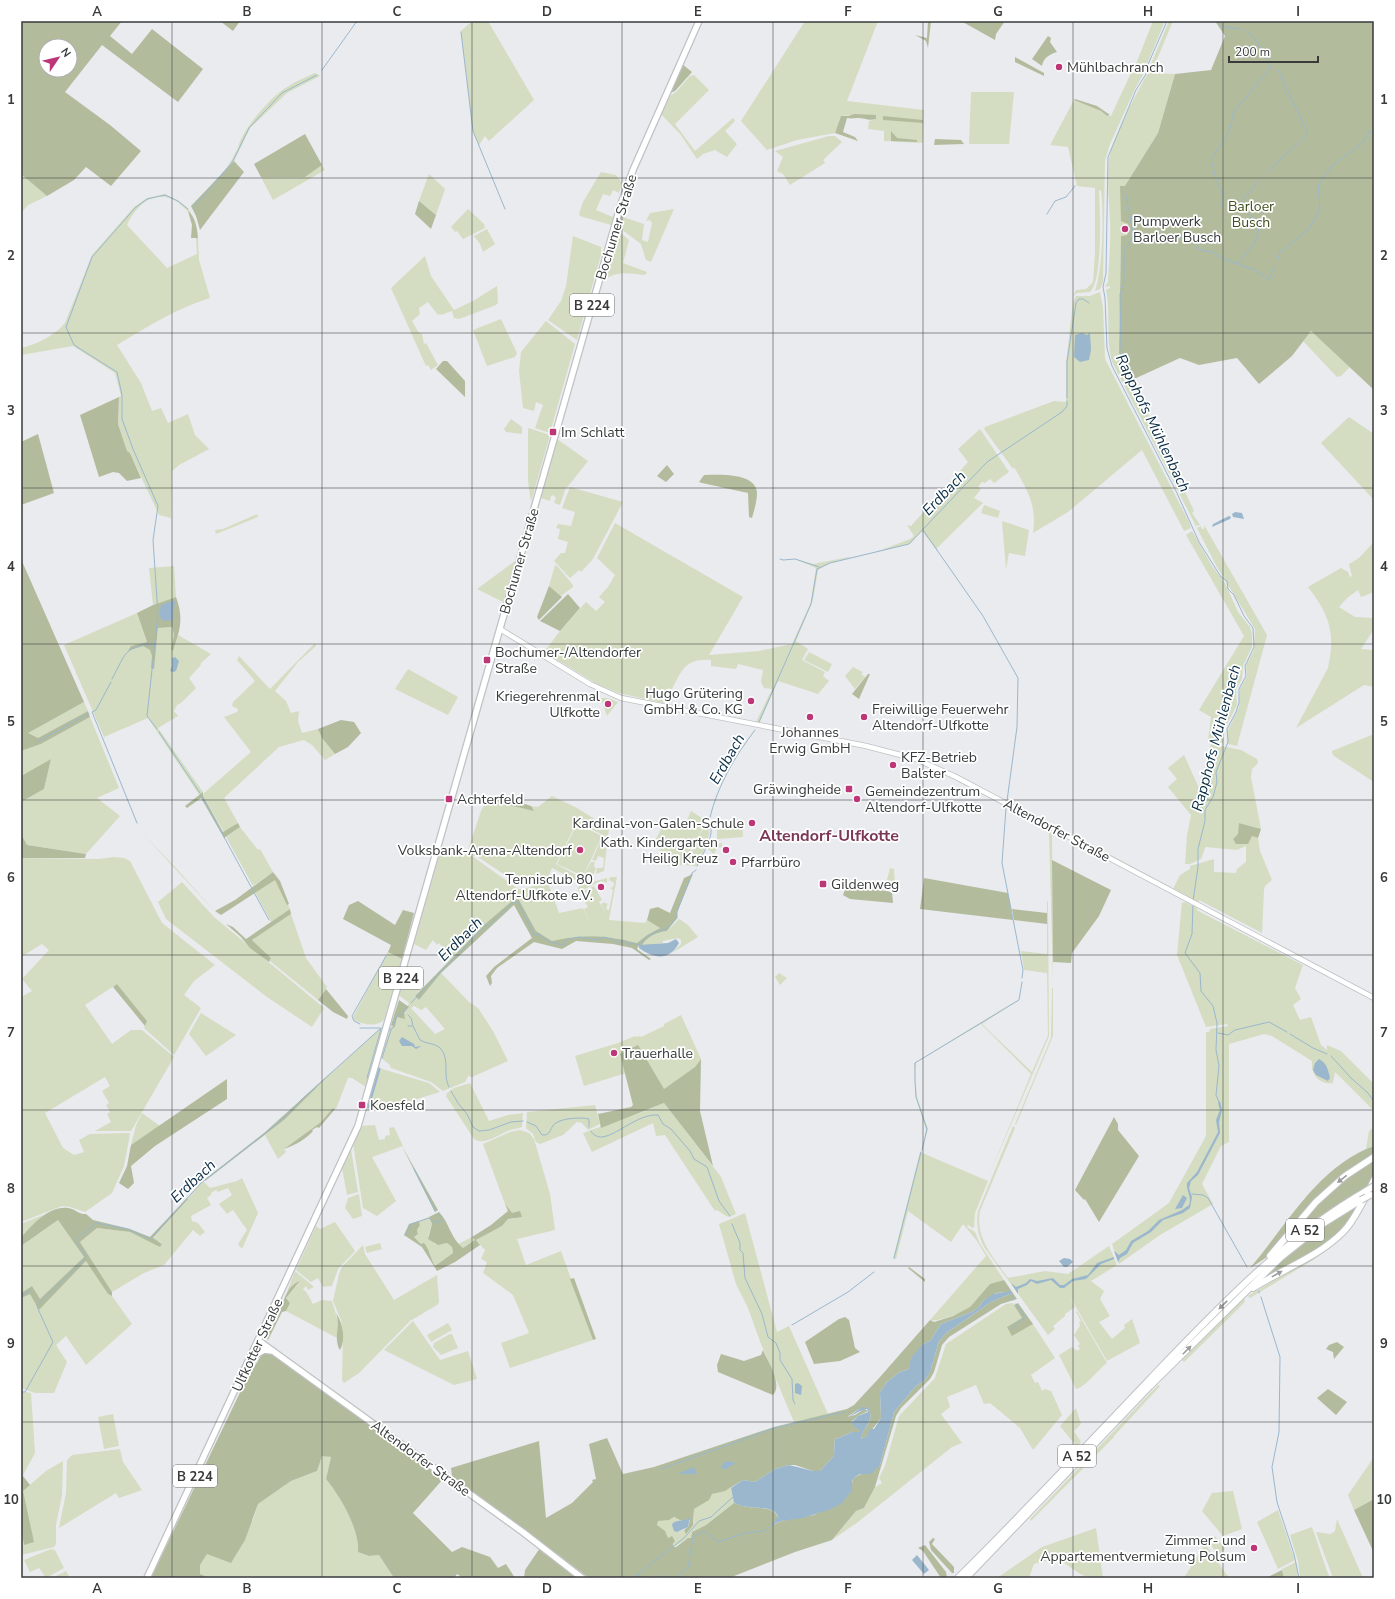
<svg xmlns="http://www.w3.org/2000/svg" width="1395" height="1599" font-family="'Nunito Sans',sans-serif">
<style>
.green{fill:#d4ddc1;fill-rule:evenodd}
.forest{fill:#b2bc9d;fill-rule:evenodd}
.water{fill:#9bb7cd}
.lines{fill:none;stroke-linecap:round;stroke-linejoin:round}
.stream{stroke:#9bb7cd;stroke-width:1}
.canal{stroke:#9bb7cd;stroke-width:3}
.minor-casing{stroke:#bfc1c5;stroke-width:6}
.major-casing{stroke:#bfc1c5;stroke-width:8}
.highway-casing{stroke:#bfc1c5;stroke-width:8}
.minor{stroke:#fff;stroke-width:4.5}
.major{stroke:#fff;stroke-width:5.5}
.highway{stroke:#fff;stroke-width:6}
.highway-bridge-casing{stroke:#bfc1c5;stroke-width:8;stroke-linecap:butt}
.highway-bridge{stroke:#fff;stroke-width:6}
.oneway{fill:#9c9c9d}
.grid{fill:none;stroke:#393a3b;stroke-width:1;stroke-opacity:0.55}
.poi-dot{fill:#bd3677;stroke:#fff;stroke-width:1.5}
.labels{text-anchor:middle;stroke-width:3.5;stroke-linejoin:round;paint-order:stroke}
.shield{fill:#fff;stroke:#747576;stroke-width:1}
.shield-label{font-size:13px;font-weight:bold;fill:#393a3b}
.poi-label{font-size:14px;fill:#393a3b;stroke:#fff;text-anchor:start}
.park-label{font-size:14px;fill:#42501f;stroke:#fff}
.street-label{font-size:14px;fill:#393a3b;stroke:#fff}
.water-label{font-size:15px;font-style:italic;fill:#082c44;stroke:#fff}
.quarter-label{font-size:16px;font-weight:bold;fill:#7b3854;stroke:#fff}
.neatline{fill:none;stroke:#393a3b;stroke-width:1.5}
.grid-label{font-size:13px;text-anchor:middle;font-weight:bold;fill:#393a3b}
</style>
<rect width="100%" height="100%" fill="#e9ebef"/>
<!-- green -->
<g class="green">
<polygon points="472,21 488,21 534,100 489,141 485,136 479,145 473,131 461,31"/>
<polygon points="805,21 878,21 847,101 924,110 923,142 921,143 884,141 884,131 868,129 869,121 876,119 852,115 841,116 835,133 797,140 767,150 741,121"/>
<polygon points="1153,21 1165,21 1144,71 1131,70 1134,69"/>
<polygon points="1169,21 1173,21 1152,71 1148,71"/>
<path d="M315,73L320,76L287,93L250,128L234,161L227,168L238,148C241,131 271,96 287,87C296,81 306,77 315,73Z"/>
<path d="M1131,73H1144L1136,87L1110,144L1105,161L1103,282L1100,289L1095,291C1103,268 1104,215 1101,190L1099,191C1100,210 1103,281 1090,292L1077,293L1073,296L1076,290L1086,289L1093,282L1095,253V188L1077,186L1068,147L1050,145L1074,100L1101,111L1107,116H1111Z"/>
<path d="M1148,73L1175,74L1158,133L1125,187L1120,186L1130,229L1127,235L1121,236L1119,353L1134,379L1133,382L1194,511L1192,513L1200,525L1196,526L1113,364C1105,340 1111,314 1106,290L1110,288V286L1105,287L1108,282C1109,262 1111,241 1110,221C1109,200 1107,180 1109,159C1112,139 1137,92 1148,73Z"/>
<polygon points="694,75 709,90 675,124 695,151 733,118 735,121 725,131 737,144 727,157 715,150 703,154 697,159 681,135 660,113 667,98 676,92 690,76"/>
<polygon points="971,92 1014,92 1009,144 969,144"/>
<polygon points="829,136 835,136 842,142 823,160 825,163 790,185 783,174 777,171 783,157 775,151"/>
<polygon points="322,165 325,170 273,200 261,177 305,177"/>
<polygon points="601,172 616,175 622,183 619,193 613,190 610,196 603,194 596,210 613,217 611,225 580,216 579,214 583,202"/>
<polygon points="21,174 47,196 28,205 21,213"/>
<polygon points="429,174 445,189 436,215 419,201"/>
<path d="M165,194C177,200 186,204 193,216C185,209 176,198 165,197C147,194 133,211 127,225L167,268L197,254L196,238H198L199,260L210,298C177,308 147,327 117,345L141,383L152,411L161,408L168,423L188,414L195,435L209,449L179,465L172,471L171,518L159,515L130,453L127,451L118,424L119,397L121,396L115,373L73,346L21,355V348C36,345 55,335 65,323L92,255L134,207L147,198Z"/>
<polygon points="468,209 484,224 485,228 463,239 457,231 455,232 451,227"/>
<polygon points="674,209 651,262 646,260 641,244 617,226 620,216 644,224 642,240 648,242 652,223 650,220 646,221 650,213"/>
<polygon points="487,229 495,244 483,252 480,244 474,236"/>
<path d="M617,230L629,240L623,263L647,272L645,275C628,273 615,270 602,282Z"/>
<polygon points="573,236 601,247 601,255 577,340 548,320 561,301 566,286"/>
<polygon points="425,256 431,276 454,310 473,301 497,286 498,303 496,305 459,319 454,318 452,311 441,315 440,314 438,315 428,302 419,308 420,314 412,321 419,333 422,334 424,344 426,343 438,365 431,370 428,365 426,366 391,288"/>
<path d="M1100,292L1103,308L1105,359L1189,522L1191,528L1184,531L1142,450L1068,512L1033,533C1037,505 1028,491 1014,467L1013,469L984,429L985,427L1054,401L1066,402V363L1073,302L1076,296H1090Z"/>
<polygon points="501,319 517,353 515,357 487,366 473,330"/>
<polygon points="546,321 575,344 550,433 535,428 543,405 536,402 534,411 523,408 519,371 521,352"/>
<polygon points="1311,331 1350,367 1341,376 1337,377 1303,341"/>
<polygon points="1349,417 1374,434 1374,500 1321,443"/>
<polygon points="511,419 522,427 522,434 506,432 504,429"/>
<polygon points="528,428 550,435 531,502 528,481"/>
<path d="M980,429L1009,472L994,483L990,479L985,483L982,482L978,487L981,489L974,498L983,503L937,548L938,552L922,531L910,544L830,563L818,570L813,600L796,641L808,649L802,660L825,672L823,676L829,681L818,694L778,681L760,722H756L772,689L764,688L761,682L763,670L738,664L736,669L711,666V660C685,658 682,670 671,691L669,687L663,703L619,693L597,684L544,652L560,631L586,602L596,611L605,602L599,597L608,587L615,575L597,558L615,523L743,597L709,655L759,651L792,644L811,602L816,568L793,558L813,564L849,557V558L876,552L910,539L914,536L907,525L911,526L968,462L958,449Z"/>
<polygon points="557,439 588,461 565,490 560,505 554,503 556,498 553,495 551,496 550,501 541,498"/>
<polygon points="570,487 623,502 593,559 581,572 579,570 570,578 554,561 561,553 565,553 568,542 558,539 560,529 556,528 558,524 571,526 575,512 562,508"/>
<polygon points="984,505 1000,511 998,518 981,513"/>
<polygon points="257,514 258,517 216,534 215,530 223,529"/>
<polygon points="1002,521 1029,530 1025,556 1009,553 1006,569"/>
<polygon points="1204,525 1267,635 1237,746 1228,744 1228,730 1239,707 1240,689 1247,676 1246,665 1254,650 1255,629 1217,567 1197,528 1201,526 1202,529 1204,529"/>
<polygon points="1192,531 1212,566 1225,583 1238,612 1250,627 1252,634 1252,647 1243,666 1242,679 1236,689 1237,705 1225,728 1223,743 1208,741 1211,717 1199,710 1244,636 1186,535"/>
<path d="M1374,542V592L1361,597L1358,590L1347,598L1339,607L1355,617L1374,618V629L1361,649L1374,650V687L1364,685L1296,728L1328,668C1336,633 1329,614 1308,587L1341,568L1348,572L1350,577L1352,576L1349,564L1359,558Z"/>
<polygon points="515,561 503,602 477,589"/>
<polygon points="555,565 558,567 573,585 573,587 561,596 549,586"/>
<polygon points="174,566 176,597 153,605 149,568"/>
<polygon points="137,613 147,643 131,646 129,651 143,646 151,650 152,655 156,649 158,628 171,627 174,635 171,649 173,650 178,635 211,654 200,664 201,665 189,678 196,688 181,703 177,705 174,711 178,716 158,728 203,792 200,796 148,718 104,737 64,645"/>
<polygon points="315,643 316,646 298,662 275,691 286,701 291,713 299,711 298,721 302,733 318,729 322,738 335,754 325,760 312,745 304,740 279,747 224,798 238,823 224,832 203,796 204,793 251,752 224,717 237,712 238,709 232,706 233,702 255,681 237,660 239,656 270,689"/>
<polygon points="809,652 832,664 828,672 804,660"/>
<polygon points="853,667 863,672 861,674 865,677 855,689 845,676"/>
<polygon points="408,669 458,697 448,715 395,689"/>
<polygon points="601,698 608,698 618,702 607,716"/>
<polygon points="84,702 88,711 38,739 27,733"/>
<polygon points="90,717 119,788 97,798 120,816 86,854 27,845 21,834 21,802 44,789 51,759 21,776 21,751 41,744"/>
<polygon points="1374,734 1374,782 1334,756 1332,753 1332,751"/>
<polygon points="1211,744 1241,750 1257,759 1258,763 1252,769 1251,777 1261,829 1239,823 1252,836 1258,838 1260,851 1272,880 1265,886 1264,890 1262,933 1199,900 1198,902 1173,889 1180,875 1190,869 1190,866 1214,859 1214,872 1236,873 1237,869 1246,862 1246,846 1237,850 1206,847 1205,848 1201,859 1190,864 1185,864 1187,835 1191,815 1168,787 1177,779 1168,768 1184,755 1199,788"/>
<polygon points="552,796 577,808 609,828 604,871 596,874 597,868 603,868 604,858 598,856 596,861 592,860 603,835 577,822 556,864 582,878 591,862 595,862 594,867 596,868 594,874 587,876 588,879 579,882 552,868 547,880 541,878 526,885 520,885 478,857 467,853 481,811 489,797 503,800 509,805 533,810 531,806 538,807"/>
<polygon points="691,811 705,820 704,826 694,843 691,844 691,850 683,859 682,865 667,866 672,861 662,854 655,841 666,819 686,823"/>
<path d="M709,821C712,838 703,852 696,866L684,865V859L692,850L695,849L697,838Z"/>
<polygon points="739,822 742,823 743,837 717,839 717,823"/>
<polygon points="577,824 602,836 583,876 557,864"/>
<polygon points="1052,824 1171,887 1171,888 1053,826"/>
<polygon points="240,827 258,850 260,849 273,872 253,886 226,837"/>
<polygon points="1052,832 1053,962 1053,982 1049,833"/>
<polygon points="142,833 176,868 218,915"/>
<polygon points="722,843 722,847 717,848 714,854 708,849 709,844"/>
<path d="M441,849L472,856L518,889C530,891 536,881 548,883L559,913L583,908L591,924L584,909L588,907L580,893L594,886L602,900L599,902L607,915L601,904L605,902L606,904L608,903L606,909L609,910L613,890L610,888L613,887L614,883L609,880L610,877H617L609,920L645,923L647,920L660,928L647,935L637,943C604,935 586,934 552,941L536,931L519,900L484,925L449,960L442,954L445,950L439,943L437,945L433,940L426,950L414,944Z"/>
<polygon points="114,857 124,858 130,861 162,923 215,965 194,981 184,995 201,1008 174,1055 144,1028 147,1021 117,984 85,1005 112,1044 131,1030 142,1030 174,1057 131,1131 95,1131 111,1122 107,1114 110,1112 106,1105 109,1103 102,1091 110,1086 105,1077 45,1113 63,1148 74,1155 84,1152 79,1140 90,1134 129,1133 130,1134 124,1166 112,1193 85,1212 70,1207 62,1206 21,1222 21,997 32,991 22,979 49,950 42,944 21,957 21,858 99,859"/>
<polygon points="890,868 894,869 895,886 889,885 887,880"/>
<polygon points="607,878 607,883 602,881 598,882 579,892 578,890 579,886"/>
<polygon points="276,879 290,909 271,922 255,892"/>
<polygon points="182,882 214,917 324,1008 312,1027 267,997 166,919 158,902"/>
<polygon points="1047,900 1048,902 1049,1036 988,1178 1031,1074 981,1024 916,1062 915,1071 917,1097 928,1129 922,1151 926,1130 916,1097 914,1063 1019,999 982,1024 1032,1072 1048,1035 1047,973 1024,970 1021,951 1047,954"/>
<path d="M1182,902L1184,903L1185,902L1197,908V910L1202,913L1303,965L1295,988L1301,999L1293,1005L1300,1020L1311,1017L1321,1045L1327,1050V1045L1341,1051L1374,1084V1111L1335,1072L1333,1083C1320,1085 1310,1075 1312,1061L1272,1036L1264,1034L1229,1044V1142L1221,1146L1202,1184L1213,1204L1160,1235L1119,1264L1112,1244L1169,1203L1206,1136V1032H1209L1210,1029L1228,1026L1227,1024L1206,1027L1177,955Z"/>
<polygon points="291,914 306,958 327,987 318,1000 270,961 271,958 252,940"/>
<polygon points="679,919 688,925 698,937 672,953 681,944 681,940 678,938 663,941 663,943 642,946 648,938 658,932 667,931"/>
<path d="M388,952L402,959L384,1020C375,1028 363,1024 354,1020L353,1017Z"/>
<path d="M406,973L416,978V982L422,987L415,996L419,1000L441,973L469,1002L478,1008L493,1031L508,1061L472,1077L468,1076L465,1082L443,1091L431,1082L391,1068L389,1064L381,1058L391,1025L395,1027L397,1017L408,1007L409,1003L399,995ZM414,1006L421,1010L426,1007L445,1029L435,1034L411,1008Z"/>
<polygon points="779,973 787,978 780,985 775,977"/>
<polygon points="1052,988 1053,988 1053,1036 1016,1125 1015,1124 1051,1038"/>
<polygon points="201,1013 236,1035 206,1056 189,1034"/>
<polygon points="681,1015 701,1059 695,1067 664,1089 620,1055 626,1073 584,1086 575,1056 618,1043 635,1036 635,1037 640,1036 641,1037 664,1026 664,1024"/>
<polygon points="383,1026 366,1087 352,1078 348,1078 336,1109 333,1108 321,1122 284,1149 286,1152 278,1159 265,1135 284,1120 301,1101"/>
<path d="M379,1068L429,1083L440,1092C416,1099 392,1108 368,1110L367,1107Z"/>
<path d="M470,1083L489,1121L508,1115L523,1113L522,1127C519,1129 514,1128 510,1130C499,1134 485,1146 474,1139L446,1096L447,1093L454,1088Z"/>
<polygon points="664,1103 721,1177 736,1214 729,1217 726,1216 717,1210 715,1211 665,1135 656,1136 653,1123 592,1152 583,1133 645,1111"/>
<polygon points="595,1105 600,1124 588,1130 582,1123 577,1122 563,1135 540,1144 536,1142 533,1134 526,1128 527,1112"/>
<polygon points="142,1113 160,1126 131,1145 136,1125"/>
<polygon points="375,1125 379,1140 385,1139 385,1136 390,1135 389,1128 394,1127 403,1146 372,1157 396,1201 377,1216 363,1208 353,1143 360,1126"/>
<path d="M1013,1126L1015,1128L980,1211C975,1238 993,1257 1008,1278L1045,1271L1068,1274L1109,1246L1117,1265L1091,1281L1104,1291L1100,1299L1110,1316L1099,1322L1112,1339L1125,1328L1124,1325L1132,1319L1140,1343L1107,1361L1069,1295L1075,1307L1065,1314V1316L1053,1326L1055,1329L1048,1335L984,1247C978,1235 976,1225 978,1211Z"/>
<polygon points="1374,1127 1374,1146 1366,1149 1369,1131"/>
<polygon points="520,1130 529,1133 534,1139 550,1194 555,1230 517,1239 526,1265 561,1251 593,1340 510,1368 501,1343 529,1333 513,1295 483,1273 487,1262 481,1259 485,1250 476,1240 463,1248 458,1244 472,1237 476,1240 502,1226 508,1219 514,1219 505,1204 483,1144 510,1132"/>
<polygon points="351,1149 358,1192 347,1195 342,1168"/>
<path d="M920,1152L988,1181L975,1213L974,1227L973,1228L968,1225L967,1227L975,1232L980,1244L1004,1280C988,1284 982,1294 971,1306C966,1311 937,1323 930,1320L986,1256L977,1241L963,1224L951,1242L908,1211L896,1259H893Z"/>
<polygon points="242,1178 258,1213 242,1249 238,1244 247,1230 233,1210 227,1214 219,1204 232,1195 228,1188 218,1192 216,1190 211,1193 211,1195 207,1198 211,1205 191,1216 192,1221 198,1223 205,1232 200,1236 193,1230 164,1265 144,1273 112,1292 80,1242 97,1228 130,1232 160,1246 162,1243 153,1239 203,1181 210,1188 237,1181"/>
<polygon points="359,1194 362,1216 353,1219 345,1208 348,1198"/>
<polygon points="745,1213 777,1332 789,1326 828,1414 794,1422 761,1344 748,1308 736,1284 719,1224"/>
<polygon points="43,1215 21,1238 21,1224"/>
<polygon points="429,1217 432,1224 428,1236 435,1244 447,1243 452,1247 453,1253 435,1266 421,1244 414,1237 418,1234 417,1230 420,1225 419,1221"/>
<polygon points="58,1220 84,1257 40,1300 32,1286 21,1293 21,1246"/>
<polygon points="335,1222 355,1251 338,1269 332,1286 323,1287 318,1278 311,1282 296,1270 316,1226 320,1229"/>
<polygon points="380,1243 382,1249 367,1253 365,1247"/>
<polygon points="363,1245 365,1254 394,1300 437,1275 439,1302 437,1305 410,1321 359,1373 344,1383 342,1380 343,1332 341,1320 333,1301 339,1274 342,1267"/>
<polygon points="1333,1245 1313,1260 1255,1295 1250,1298 1248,1296"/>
<polygon points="87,1260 108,1294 112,1296 132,1324 86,1365 66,1336 56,1345 67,1362 54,1393 35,1393 21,1388 21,1298 30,1293 39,1310"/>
<polygon points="295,1271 314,1287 308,1290 306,1286 303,1289 307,1293 313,1304 322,1300 332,1301 338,1321 337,1338 286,1311 290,1303 286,1298 300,1282 287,1292"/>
<polygon points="1244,1299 1245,1301 1243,1304 1184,1362 1182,1360"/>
<polygon points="1013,1303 1022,1318 1012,1336 1033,1324 1055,1358 1031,1375 1035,1383 1038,1382 1042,1391 1045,1389 1051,1391 1062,1415 1033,1450 1020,1428 990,1403 984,1404 976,1385 947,1397 950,1407 941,1414 962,1443 952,1447 858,1522 832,1540 856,1511 864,1508 875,1487 882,1483 879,1478 885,1466 899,1416 935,1378 946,1344 1006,1304"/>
<path d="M1077,1311L1107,1363C1098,1369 1085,1388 1076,1389L1059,1355L1072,1347L1077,1351L1080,1349L1078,1346L1080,1344L1074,1335L1080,1326L1079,1322L1081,1321L1076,1312Z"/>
<polygon points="413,1321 440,1360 468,1351 477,1379 454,1385 384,1350"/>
<polygon points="448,1323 452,1330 431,1342 427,1335"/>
<polygon points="450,1334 452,1334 458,1348 441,1355 433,1347 434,1343"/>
<polygon points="1158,1385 1160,1386 1114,1436 1114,1437 1031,1521 1030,1519"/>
<polygon points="21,1391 31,1393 35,1453 21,1479"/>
<polygon points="1076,1408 1081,1424 1074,1431 1081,1442 1077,1447 1060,1426"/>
<polygon points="113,1414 119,1446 104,1449 98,1417"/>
<polygon points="120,1449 123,1462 142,1490 119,1498 116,1493 59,1528 66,1493 67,1460 72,1455"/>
<path d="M322,1455L331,1457L326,1479C340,1496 360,1530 358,1552L369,1556L379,1555L394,1578H210L200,1575V1565L207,1553L253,1520L258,1504L291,1481L317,1471Z"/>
<polygon points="1374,1457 1374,1499 1354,1510 1348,1495"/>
<polygon points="63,1461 62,1495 56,1525 56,1544 54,1547 21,1555 21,1527 24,1545 23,1491 46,1471"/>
<polygon points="731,1488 734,1503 706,1525 692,1532 691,1539 688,1538 674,1547 674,1542 668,1538 657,1525 657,1521 677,1517 682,1521 676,1521 677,1532 684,1530 686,1533 694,1522 694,1509 712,1494"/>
<polygon points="1233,1491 1242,1529 1223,1536 1202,1511 1212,1493"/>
<polygon points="1278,1510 1295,1560 1278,1569 1257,1522"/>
<polygon points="1337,1519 1363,1578 1333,1578 1316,1532 1330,1534 1335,1531"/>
<polygon points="1312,1527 1327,1571 1330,1578 1300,1578 1298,1561 1290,1535"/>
<path d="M1096,1528L1103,1578C1098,1578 1091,1579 1087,1577C1063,1567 1066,1553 1034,1564L1029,1578H997L1042,1547Z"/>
<polygon points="1215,1536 1225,1549 1218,1555 1208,1541"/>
<polygon points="1205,1544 1229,1578 1184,1578"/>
<polygon points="51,1549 55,1550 64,1568 46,1578 39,1568 30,1572 24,1560"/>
<polygon points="1296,1562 1298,1578 1284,1578 1282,1569"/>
<polygon points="66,1571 69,1576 67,1578 52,1578"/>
</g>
<!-- forest -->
<g class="forest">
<path d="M21,21H122L110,36L132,54L152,29L203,69L178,102L102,45L65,92L110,125L141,151L111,186L86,167L74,180L47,196L21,174ZM46,46H70V70H46Z"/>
<polygon points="220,21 240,21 233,31"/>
<polygon points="928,21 931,21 928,48 926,41 915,35 927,38"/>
<polygon points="961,21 1005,21 996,34 995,40"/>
<polygon points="1215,21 1374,21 1374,390 1311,331 1292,356 1259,384 1237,358 1199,365 1180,358 1134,379 1119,353 1121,236 1127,235 1130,229 1128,224 1121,221 1120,186 1125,186 1158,133 1175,74 1211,70 1225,36"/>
<path d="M1048,36L1051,38L1050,42L1057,52C1050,54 1043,58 1042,66L1032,59Z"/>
<polygon points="1015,57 1044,73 1044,76 1015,62"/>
<polygon points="682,64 692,72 675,91 670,93"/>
<polygon points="1075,99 1097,106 1110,115 1107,116 1101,111 1074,100"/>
<path d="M855,114L876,115V119C868,121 865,118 858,118C854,118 852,119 847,118L843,132L855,137L858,141L835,133L841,116H848Z"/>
<polygon points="883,116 923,120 923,123 883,120"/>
<polygon points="891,131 897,138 917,140 917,142 891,141"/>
<polygon points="305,134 322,165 305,177 261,177 254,164"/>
<polygon points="935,139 961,140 964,144 934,145"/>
<polygon points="234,161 244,172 200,230 196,216 191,206"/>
<polygon points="419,201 436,215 431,229 415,214"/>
<path d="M188,211C196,218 197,228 198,238H191L192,225Z"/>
<polygon points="443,361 447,361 465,381 465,397 436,369"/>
<polygon points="119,397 118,424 127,451 130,453 141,478 127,481 119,473 113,472 99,477 80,415"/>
<polygon points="38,434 54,493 21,505 21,442"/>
<polygon points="667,465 674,474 666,482 657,476"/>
<path d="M704,475C718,475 756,472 757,493C757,501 754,511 752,518L749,517L748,493L702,483L699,482Z"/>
<polygon points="21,559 84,702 28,733 38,738 88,711 90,717 41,744 21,751"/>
<polygon points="549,586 562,597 539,620 537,617"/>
<polygon points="568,594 580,608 560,631 540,621"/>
<path d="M176,597C184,619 180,630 173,651L171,649L174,635L172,627L158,628L154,669L151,668L152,656L150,650L143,646L128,651L131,646L147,642L137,613L153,605Z"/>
<polygon points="868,674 870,674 859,699 852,694"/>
<polygon points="341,720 354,722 361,733 348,747 335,754 322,738 318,729"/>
<polygon points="51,759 44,789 21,802 21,776"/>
<polygon points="203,792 203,796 223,832 238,823 240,827 224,838 201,798 187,808 185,806"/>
<polygon points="510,799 531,806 534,811 509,805 503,800"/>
<polygon points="1239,823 1261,829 1258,838 1252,836 1248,844 1236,844 1233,839 1238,834"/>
<polygon points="21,834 27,845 86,854 85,858 21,858"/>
<polygon points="1052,860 1111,890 1099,916 1072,953 1071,963 1053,962"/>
<polygon points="273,872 280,881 289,904 287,905 275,880 221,915 215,911 235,900"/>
<path d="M693,874L677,912V918L667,931C657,932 646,937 642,946L639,945L637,949L651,959L649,960L632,948L613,944L576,941L562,949L534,942L497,968L491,976L492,983L490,986L486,976L494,967L532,938L514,905L441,973L419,1000L415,996L484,925L512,901L516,899L519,900L536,931L552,941C586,934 604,935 637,943L647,935L660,928L647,920L650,909L658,907L670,913L684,878Z"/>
<polygon points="924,878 1008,893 1013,920 920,909"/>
<polygon points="854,886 892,892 893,903 850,899 843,895 846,887"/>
<polygon points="358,901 395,925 403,910 414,913 402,959 388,952 391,945 343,919 349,905"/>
<polygon points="290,909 291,914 252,940 271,958 269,962 250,948 241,937 226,924 233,927 246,939"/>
<polygon points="1012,909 1047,913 1047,924 1014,920"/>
<polygon points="117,984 147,1021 145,1026 113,987"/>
<polygon points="326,989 348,1016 347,1019 333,1012 318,1000"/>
<polygon points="399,1000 409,1007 404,1012 405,1019 397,1017 395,1027 391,1025"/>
<polygon points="638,1045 664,1089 695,1067 701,1059 700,1111 713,1166 664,1103 601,1128 598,1114 631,1107 633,1105 620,1054"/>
<polygon points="334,1070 284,1120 205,1181 204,1180 264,1133"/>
<polygon points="227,1079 227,1099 155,1146 131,1166 134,1183 128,1189 119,1183 127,1166 131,1145"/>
<path d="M333,1108L335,1109L319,1128L317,1127L312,1130L313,1131C305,1140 295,1145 284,1149L321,1122Z"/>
<polygon points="1114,1117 1118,1124 1118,1130 1139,1156 1099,1222 1085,1199 1084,1200 1075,1190"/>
<polygon points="402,1146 438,1210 435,1212"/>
<path d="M1374,1146V1183C1351,1196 1328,1210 1307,1226C1287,1241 1272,1255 1250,1268C1287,1225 1318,1166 1374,1146Z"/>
<path d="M187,1198L188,1199L153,1238L162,1244L160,1247L130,1232L97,1228L80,1242L112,1292V1296L108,1294L86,1261L39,1310L30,1294L21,1298V1293L32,1286L40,1299L84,1257L58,1220L21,1246V1238C32,1225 48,1206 68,1208C75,1209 80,1215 86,1214L93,1220L130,1229L150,1237Z"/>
<path d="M1361,1203L1343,1230L1316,1251L1257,1284C1290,1252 1321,1227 1361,1203Z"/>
<path d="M505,1204L512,1213L520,1211L522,1217L508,1219L502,1226L476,1240L480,1245L455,1262L437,1271L422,1247L404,1235L409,1224L419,1221L420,1225L417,1230L418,1234L414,1237L421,1244L424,1243C430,1250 430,1258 435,1266L453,1253L452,1247L447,1243L438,1245L428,1239L432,1224L429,1217L439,1212C449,1222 451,1239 463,1248L475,1240L472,1237L491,1225L508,1211Z"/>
<polygon points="909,1267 925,1279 925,1282 908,1268"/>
<polygon points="574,1278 596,1339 593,1340 570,1279"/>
<path d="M1004,1280L1017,1299L1001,1304L949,1337L942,1345L934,1372L930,1379L901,1408L896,1416L875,1487L864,1508L856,1511L832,1540L795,1552L729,1578H589L452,1476L451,1468L539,1441L546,1518L572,1503L593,1482L592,1480L596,1479L589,1444L607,1438L623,1474L654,1467L774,1427L847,1409L854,1405L880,1377L930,1320L934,1322L953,1316L970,1307L990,1284ZM1008,1292L1012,1293L991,1302L946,1333L939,1341L930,1372L925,1380L916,1386L894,1412L880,1465L855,1477C850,1482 853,1488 849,1494L814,1515L781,1521L775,1524L774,1522L778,1518C774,1505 754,1509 743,1506C740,1506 738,1504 734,1503L706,1525L692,1532L691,1538H688L676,1547H674L673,1544L675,1541L672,1536L668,1538L665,1531L657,1525L658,1521L669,1520L674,1517L682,1521L690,1520L688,1527L684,1530L686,1534L693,1525L694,1509L709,1500L712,1494L725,1491L743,1480L755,1482L775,1469L789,1465H795L813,1471H820L834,1456L835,1437L837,1439L852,1432H861L862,1430L851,1422L858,1416L868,1411L864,1409L855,1415L847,1417L859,1409L868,1408C876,1421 862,1428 861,1439L867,1436L881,1418L880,1392L887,1382L900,1372L909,1369L923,1344L930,1341L941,1324L972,1312L979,1307L983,1301L996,1293Z"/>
<path d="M300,1281L286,1298L290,1303L286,1311L282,1312L268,1340L266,1337C268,1330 272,1327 276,1321C284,1306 283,1288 300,1281Z"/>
<polygon points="1018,1303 1033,1324 1012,1336 1007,1327 1022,1318 1014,1305"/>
<path d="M336,1313C343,1323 346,1340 340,1350C333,1339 341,1325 336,1313Z"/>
<polygon points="845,1317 849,1320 855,1348 860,1352 840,1361 814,1364 805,1342 839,1319"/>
<polygon points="1337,1342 1344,1347 1334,1359 1333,1352 1326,1349 1329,1345"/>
<path d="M763,1350C768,1362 783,1384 773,1395L718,1372L717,1365L721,1354L744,1361L761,1355Z"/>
<path d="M269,1353L279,1358L444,1478L413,1513L452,1552L462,1547L490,1557L498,1568L506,1564L515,1578H463L457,1574L454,1578H394L379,1555L369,1556L358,1552C360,1530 340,1496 326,1479L331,1457L322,1456L317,1471L291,1481L258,1504L245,1540L231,1563L207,1554L200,1565V1574L210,1578H151L245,1382L262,1354Z"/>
<polygon points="1328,1389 1347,1402 1336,1415 1317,1398"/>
<polygon points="23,1476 30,1485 23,1491 34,1542 24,1545 21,1527 21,1479"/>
<polygon points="1374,1499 1374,1553 1354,1510"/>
<polygon points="933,1538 935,1539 932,1544 954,1567 954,1573 952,1573 931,1550 929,1542"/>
<polygon points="925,1545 946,1572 947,1578 941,1578 923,1551 918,1548"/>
<polygon points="540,1548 542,1552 579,1578 524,1578 525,1570"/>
<polygon points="1282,1570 1284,1578 1266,1578"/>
</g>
<!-- water -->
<g class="water">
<polygon points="1082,333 1087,335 1090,333 1091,350 1089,360 1080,362 1074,357 1075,335"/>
<polygon points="1235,512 1242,513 1244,519 1233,517 1232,514"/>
<polygon points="1229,516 1231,517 1230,519 1212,527 1213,524"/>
<polygon points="172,601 175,601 173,620 163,621 159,615 161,605"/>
<polygon points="175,657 179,661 176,671 173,672 170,671 172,666 172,658"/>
<path d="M676,939L679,943C669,962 653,958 639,948V945L668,943Z"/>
<polygon points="402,1037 414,1044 415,1047 422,1046 416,1049 412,1046 402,1046 399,1041"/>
<path d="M1319,1059C1327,1063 1328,1070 1330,1078L1328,1081L1316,1075L1313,1070L1315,1063Z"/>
<path d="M1220,1101L1222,1110L1219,1122L1220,1133L1198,1175L1191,1181L1189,1188L1192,1197L1190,1208L1183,1213L1163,1220L1151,1232L1133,1243L1127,1254L1120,1258L1118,1262L1114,1251L1119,1255L1126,1250L1131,1241L1148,1231L1159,1220L1182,1210L1189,1205C1192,1197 1186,1191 1187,1183L1197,1172L1218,1132L1216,1120L1220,1110L1218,1103Z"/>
<polygon points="1183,1195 1187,1198 1182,1208 1175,1209"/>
<polygon points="1114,1257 1114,1259 1101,1264 1086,1279 1073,1281 1064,1288 1060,1288 1051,1280 1037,1284 1031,1281 1027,1285 1018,1289 1018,1294 1011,1283 1016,1287 1026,1283 1030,1279 1037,1281 1053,1278 1060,1285 1064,1285 1072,1279 1088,1275 1097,1263"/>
<polygon points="1064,1258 1070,1259 1073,1262 1067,1267 1064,1267 1059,1261"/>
<path d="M1011,1291L1012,1293L991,1302L946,1333L939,1341L930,1372L925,1380L916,1386L894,1412L880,1465L871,1474H860L855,1477L852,1481V1490L849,1494L842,1503L831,1509L803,1518L781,1521L774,1524V1522L778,1517C774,1505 754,1509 743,1506C740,1506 738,1504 734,1503L731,1488L743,1480L755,1482L775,1469L789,1465L813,1471H820L834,1456L835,1437L837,1439L852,1432H861L851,1423L858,1416L868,1412L867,1409L860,1411L847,1418L862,1407L868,1408C876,1420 862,1428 861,1439L867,1436L870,1429H874L881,1418L880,1392L887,1382L900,1372L909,1369L911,1358L923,1344L930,1341L941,1324L972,1312L979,1307L983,1301L993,1294Z"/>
<polygon points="798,1383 802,1386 801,1395 795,1393 795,1384"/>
<polygon points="725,1461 736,1463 726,1469 721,1469 721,1467"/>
<polygon points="694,1467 697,1474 677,1474"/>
<path d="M690,1517L688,1527L677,1532L674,1531L672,1525L673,1523C679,1519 684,1522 690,1517Z"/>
<polygon points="917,1555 929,1570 924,1574 912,1560"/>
</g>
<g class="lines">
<!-- stream -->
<g class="stream">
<polyline points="1167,21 1146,69 1146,74 1136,90 1108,157 1106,273 1103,287 1105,298 1107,348 1112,366 1176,491 1199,542 1221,577 1227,581 1228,589 1234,595 1244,616 1253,628 1254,647 1245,666 1246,676 1239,689 1239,703 1236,712 1227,729 1228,742 1216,772 1217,782 1213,797 1205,810 1205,821 1198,849 1198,867 1193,901"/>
<polyline points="1219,21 1224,27 1241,29"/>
<polyline points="461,32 473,131 505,209"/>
<polyline points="322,70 357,21"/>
<polyline points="1267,172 1308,134 1278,70"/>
<polyline points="1126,195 1133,232 1132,238 1142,242 1171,239"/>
<polyline points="193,208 233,161 249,128 282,93 317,75"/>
<path d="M1219,208L1224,197L1216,179L1211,159C1220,146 1234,129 1232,114L1271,67L1256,40L1246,30"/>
<polyline points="1047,214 1055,201 1066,197 1075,186"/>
<polyline points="1132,238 1124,251 1124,282 1120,294 1121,350 1132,375"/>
<polyline points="1175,238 1191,237 1197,248 1204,251 1213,252 1223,259 1255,270 1269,280 1274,267"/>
<polyline points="1278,259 1280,252 1307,231 1316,217 1320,207 1318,185 1331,167 1363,142 1369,132 1374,130"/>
<path d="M1238,263C1248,251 1265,235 1256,219L1251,218L1240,203L1259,181"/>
<polyline points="1067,398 1067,362 1076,303 1079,299 1083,299 1089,303"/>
<polyline points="923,530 983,616 1018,678 1017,727 1007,801"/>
<polyline points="780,559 783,560 795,559 819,567"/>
<path d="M112,679C126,654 123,646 155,644"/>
<polyline points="111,682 96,710 92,712 137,823"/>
<polyline points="759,722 811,604 817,569 830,563 909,544 987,462 1062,412 1067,406 1067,401"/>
<polyline points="71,723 89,714"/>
<polyline points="157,729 147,716 158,614 153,540 158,506 133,449 122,419 122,395 117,372 74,345 66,327 92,257 135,208 147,199 165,195 178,201 188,209"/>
<polyline points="159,732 200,793"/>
<polyline points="37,742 70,724"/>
<polyline points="201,795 210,811"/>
<polyline points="1006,808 1002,863 1023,970 1022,978"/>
<polyline points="211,813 269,920"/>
<path d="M697,866C702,855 709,845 711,833C712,828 709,822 710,817C718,785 735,756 755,730"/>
<polyline points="1193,904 1192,934 1185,953 1200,973 1201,991 1213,1006 1217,1023 1216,1050 1219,1066 1216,1095 1219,1102"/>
<path d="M411,1003L485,926L489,925L513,902H518L534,935L539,934C546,942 554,943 563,945L568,939L579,937L597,940L603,937L612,939L617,943L622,940L629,945L631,943L639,945L648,936L658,931L667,929L677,918V912L692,873L696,870"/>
<polyline points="408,1015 411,1018 413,1025"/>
<polyline points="360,1024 354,1021 352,1016 386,956"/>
<path d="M408,1026H413L420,1040C426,1044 434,1043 439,1047C451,1058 442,1074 449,1087"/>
<polyline points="360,1028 380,1028"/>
<polyline points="389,1030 393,1028 397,1016 404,1012 408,1006"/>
<polyline points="1218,1033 1228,1035 1235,1030 1269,1022 1287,1032"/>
<polyline points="1290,1034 1313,1048 1327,1054"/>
<polyline points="1331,1056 1351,1078 1367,1092 1374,1101"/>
<polyline points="382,1058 391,1030"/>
<polyline points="367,1078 381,1029"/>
<polyline points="451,1091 458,1103 467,1114 473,1127 479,1131 489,1130 511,1122 523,1121"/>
<path d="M527,1122L536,1126L542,1135C552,1136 549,1127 556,1123C563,1118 581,1117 589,1119V1127"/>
<path d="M591,1131C593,1135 597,1137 602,1137C618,1135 637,1114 658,1115L663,1124L671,1129L690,1151L694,1159L707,1167L719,1201L730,1216"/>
<polyline points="1374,1146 1374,1139"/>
<polyline points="922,1150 927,1129 916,1097 915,1082 915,1063 1019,1000 1022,982"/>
<polyline points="414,1169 435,1211"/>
<polyline points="1192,1194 1203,1195 1208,1198 1247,1267"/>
<polyline points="732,1224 740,1243 740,1250 743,1253 745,1278 762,1314 768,1337 776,1343 780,1353 780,1360 792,1379 793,1400 795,1404"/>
<polyline points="405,1235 411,1224 429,1218 434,1222 440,1222 442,1218 438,1214"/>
<polyline points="894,1258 921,1152"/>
<polyline points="1259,1291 1259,1293"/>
<polyline points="1010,1293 1013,1300"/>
<polyline points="21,1296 30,1291"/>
<polyline points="1261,1297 1280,1357 1279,1432 1272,1467 1277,1502 1294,1554 1299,1578"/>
<polyline points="792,1325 848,1292 874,1272"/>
<polyline points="1012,1329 1025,1317 1016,1304"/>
<polyline points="21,1392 25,1392 53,1342 38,1309 37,1305 85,1259 86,1256 75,1240 96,1223 128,1229 150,1239 152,1237 201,1183 281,1121 301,1100 381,1028"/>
<polyline points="661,1469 775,1428 844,1412"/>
<polyline points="637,1575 644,1578"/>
<polyline points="633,1578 684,1538 699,1521 711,1517 734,1496"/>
<polyline points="658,1578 665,1576 676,1577 688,1567 693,1537 704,1531 718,1542 745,1533 765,1531 774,1523"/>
</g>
<!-- canal -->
<polyline class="canal" points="368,1107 379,1069"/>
<defs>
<polyline id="minor" points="500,629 590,684 621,698 866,746 916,759 956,777 1374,998"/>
<g id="major">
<polyline points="259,1341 524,1533 582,1578"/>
<polyline points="253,1356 264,1350 273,1351"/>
<polyline points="147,1578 358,1126 621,204 633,170 699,21"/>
</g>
<g id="highway">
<polyline points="1369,1190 1374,1180"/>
<polyline points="1270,1256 1316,1202 1345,1176 1374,1157"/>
<path d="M1253,1288C1283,1269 1318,1257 1343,1232C1353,1222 1358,1210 1365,1198"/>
<path d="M958,1578C1024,1513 1087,1445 1151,1378C1217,1309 1283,1239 1366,1191"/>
<polyline points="966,1578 1150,1386 1280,1258 1324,1223 1361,1200"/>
</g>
</defs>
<!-- minor casing -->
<use href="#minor" class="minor-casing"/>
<!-- major casing -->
<use href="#major" class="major-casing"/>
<!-- highway casing -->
<use href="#highway" class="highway-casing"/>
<!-- minor -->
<use href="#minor" class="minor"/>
<!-- major -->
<use href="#major" class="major"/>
<!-- highway -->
<use href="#highway" class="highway"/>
<defs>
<g id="highway-bridge">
<polyline points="1366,1191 1374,1186"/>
<polyline points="1361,1200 1370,1195"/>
</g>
</defs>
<!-- highway-bridge casing -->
<use href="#highway-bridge" class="highway-bridge-casing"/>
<!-- highway-bridge -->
<use href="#highway-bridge" class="highway-bridge"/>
</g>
<!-- one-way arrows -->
<defs><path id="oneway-solid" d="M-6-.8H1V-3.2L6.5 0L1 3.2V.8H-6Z"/></defs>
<g class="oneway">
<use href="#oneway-solid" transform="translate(1342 1179) rotate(142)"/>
<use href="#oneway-solid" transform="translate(1277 1274) rotate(-29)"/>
<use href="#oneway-solid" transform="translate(1223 1305) rotate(136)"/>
<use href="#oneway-solid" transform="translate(1187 1350) rotate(-45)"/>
</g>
<!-- grid -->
<path class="grid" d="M172,21V1578M322,21V1578M472,21V1578M622,21V1578M773,21V1578M923,21V1578M1073,21V1578M1223,21V1578M21,178H1374M21,333H1374M21,488H1374M21,644H1374M21,800H1374M21,955H1374M21,1110H1374M21,1266H1374M21,1422H1374"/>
<!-- markers -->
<g class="poi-dot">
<circle cx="1059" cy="67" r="4"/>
<circle cx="1125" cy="229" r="4"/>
<rect x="549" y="428" width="8" height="8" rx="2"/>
<rect x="483" y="656" width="8" height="8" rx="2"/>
<circle cx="751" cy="701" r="4"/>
<circle cx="608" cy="704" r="4"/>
<circle cx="810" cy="717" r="4"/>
<circle cx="864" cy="717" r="4"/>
<circle cx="893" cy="765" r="4"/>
<rect x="845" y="785" width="8" height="8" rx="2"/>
<rect x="445" y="795" width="8" height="8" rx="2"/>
<circle cx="857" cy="799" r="4"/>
<circle cx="752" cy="823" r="4"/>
<circle cx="580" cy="850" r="4"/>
<circle cx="726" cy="850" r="4"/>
<circle cx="733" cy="862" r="4"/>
<rect x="819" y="880" width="8" height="8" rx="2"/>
<circle cx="601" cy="887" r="4"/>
<circle cx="614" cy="1053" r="4"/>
<rect x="358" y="1101" width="8" height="8" rx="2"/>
<circle cx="1254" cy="1548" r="4"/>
</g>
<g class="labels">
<!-- shield labels -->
<g class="shield">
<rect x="570" y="294" width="44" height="22" rx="3"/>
<rect x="379" y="967" width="44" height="22" rx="3"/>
<rect x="1286" y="1219" width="38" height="22" rx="3"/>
<rect x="1058" y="1445" width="38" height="22" rx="3"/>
<rect x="173" y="1465" width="44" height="22" rx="3"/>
</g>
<g class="shield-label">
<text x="592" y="310">B 224</text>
<text x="401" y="983">B 224</text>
<text x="1305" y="1235">A 52</text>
<text x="1077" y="1461">A 52</text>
<text x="195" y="1481">B 224</text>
</g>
<!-- poi labels -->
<g class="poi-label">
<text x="1067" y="72">Mühlbachranch</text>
<text x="1133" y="226">Pumpwerk<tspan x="1133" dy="16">Barloer Busch</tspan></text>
<text x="561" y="437">Im Schlatt</text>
<text x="495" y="657">Bochumer-/Altendorfer<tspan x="495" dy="16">Straße</tspan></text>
<text x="743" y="698" text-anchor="end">Hugo Grütering<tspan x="743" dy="16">GmbH &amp; Co. KG</tspan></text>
<text x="600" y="701" text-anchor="end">Kriegerehrenmal<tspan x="600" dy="16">Ulfkotte</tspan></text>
<text x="872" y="714">Freiwillige Feuerwehr<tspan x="872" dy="16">Altendorf-Ulfkotte</tspan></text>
<text x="810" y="737" text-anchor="middle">Johannes<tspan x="810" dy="16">Erwig GmbH</tspan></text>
<text x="901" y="762">KFZ-Betrieb<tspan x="901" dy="16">Balster</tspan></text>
<text x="841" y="794" text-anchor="end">Gräwingheide</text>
<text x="865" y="796">Gemeindezentrum<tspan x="865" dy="16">Altendorf-Ulfkotte</tspan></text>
<text x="457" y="804">Achterfeld</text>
<text x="744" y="828" text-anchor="end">Kardinal-von-Galen-Schule</text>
<text x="718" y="847" text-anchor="end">Kath. Kindergarten<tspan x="718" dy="16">Heilig Kreuz</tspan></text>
<text x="572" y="855" text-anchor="end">Volksbank-Arena-Altendorf</text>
<text x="741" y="867">Pfarrbüro</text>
<text x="593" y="884" text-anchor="end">Tennisclub 80<tspan x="593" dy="16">Altendorf-Ulfkote e.V.</tspan></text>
<text x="831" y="889">Gildenweg</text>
<text x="622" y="1058">Trauerhalle</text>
<text x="370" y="1110">Koesfeld</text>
<text x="1246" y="1545" text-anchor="end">Zimmer- und<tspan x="1246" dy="16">Appartementvermietung Polsum</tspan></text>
</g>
<!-- park labels -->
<g class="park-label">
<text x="1251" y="211">Barloer<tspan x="1251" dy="16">Busch</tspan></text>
</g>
<!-- street labels -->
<g class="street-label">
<text transform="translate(616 227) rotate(-73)" y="5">Bochumer Straße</text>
<text transform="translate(519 561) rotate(-74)" y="5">Bochumer Straße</text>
<text transform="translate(1057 830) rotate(28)" y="5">Altendorfer Straße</text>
<text transform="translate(257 1345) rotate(-65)" y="5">Ulfkotter Straße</text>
<text transform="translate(421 1458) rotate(36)" y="5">Altendorfer Straße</text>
</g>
<!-- water labels -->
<g class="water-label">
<text transform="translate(1153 423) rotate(64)" y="5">Rapphofs Mühlenbach</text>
<text transform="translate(944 493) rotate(-46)" y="5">Erdbach</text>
<text transform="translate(1216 738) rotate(-75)" y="5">Rapphofs Mühlenbach</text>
<text transform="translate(727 759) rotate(-60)" y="5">Erdbach</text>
<text transform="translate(460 939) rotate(-45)" y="5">Erdbach</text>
<text transform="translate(193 1181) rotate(-43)" y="5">Erdbach</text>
</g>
<!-- quarter labels -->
<g class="quarter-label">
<text x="829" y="841">Altendorf-Ulfkotte</text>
</g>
</g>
<!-- border -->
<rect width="1395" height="1599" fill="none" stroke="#ffffff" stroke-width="44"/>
<!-- north arrow -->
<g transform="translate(58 58) rotate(55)"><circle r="19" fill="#ffffff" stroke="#b0b0b1"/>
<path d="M0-3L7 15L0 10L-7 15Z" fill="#bd3677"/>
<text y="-6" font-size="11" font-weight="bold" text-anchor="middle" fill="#393a3b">N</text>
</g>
<!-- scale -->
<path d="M1229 56v6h89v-6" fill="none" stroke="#393a3b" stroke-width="2"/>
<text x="1235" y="56" font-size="12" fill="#393a3b" stroke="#ffffff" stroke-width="3" paint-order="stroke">200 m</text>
<rect x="22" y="22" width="1351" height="1555" class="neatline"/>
<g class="grid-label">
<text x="97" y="16">A</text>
<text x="247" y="16">B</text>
<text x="397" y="16">C</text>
<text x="547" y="16">D</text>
<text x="698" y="16">E</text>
<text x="848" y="16">F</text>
<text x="998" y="16">G</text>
<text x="1148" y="16">H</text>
<text x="1298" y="16">I</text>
<text x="11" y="104">1</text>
<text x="1384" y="104">1</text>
<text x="11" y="260">2</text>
<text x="1384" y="260">2</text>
<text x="11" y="415">3</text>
<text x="1384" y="415">3</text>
<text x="11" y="571">4</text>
<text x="1384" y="571">4</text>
<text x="11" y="726">5</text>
<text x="1384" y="726">5</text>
<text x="11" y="882">6</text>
<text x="1384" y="882">6</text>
<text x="11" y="1037">7</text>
<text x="1384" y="1037">7</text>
<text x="11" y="1193">8</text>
<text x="1384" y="1193">8</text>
<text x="11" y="1348">9</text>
<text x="1384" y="1348">9</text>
<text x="11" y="1504">10</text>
<text x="1384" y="1504">10</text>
<text x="97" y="1593">A</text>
<text x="247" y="1593">B</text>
<text x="397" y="1593">C</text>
<text x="547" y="1593">D</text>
<text x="698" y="1593">E</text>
<text x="848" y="1593">F</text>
<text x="998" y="1593">G</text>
<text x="1148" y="1593">H</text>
<text x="1298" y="1593">I</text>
</g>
</svg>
